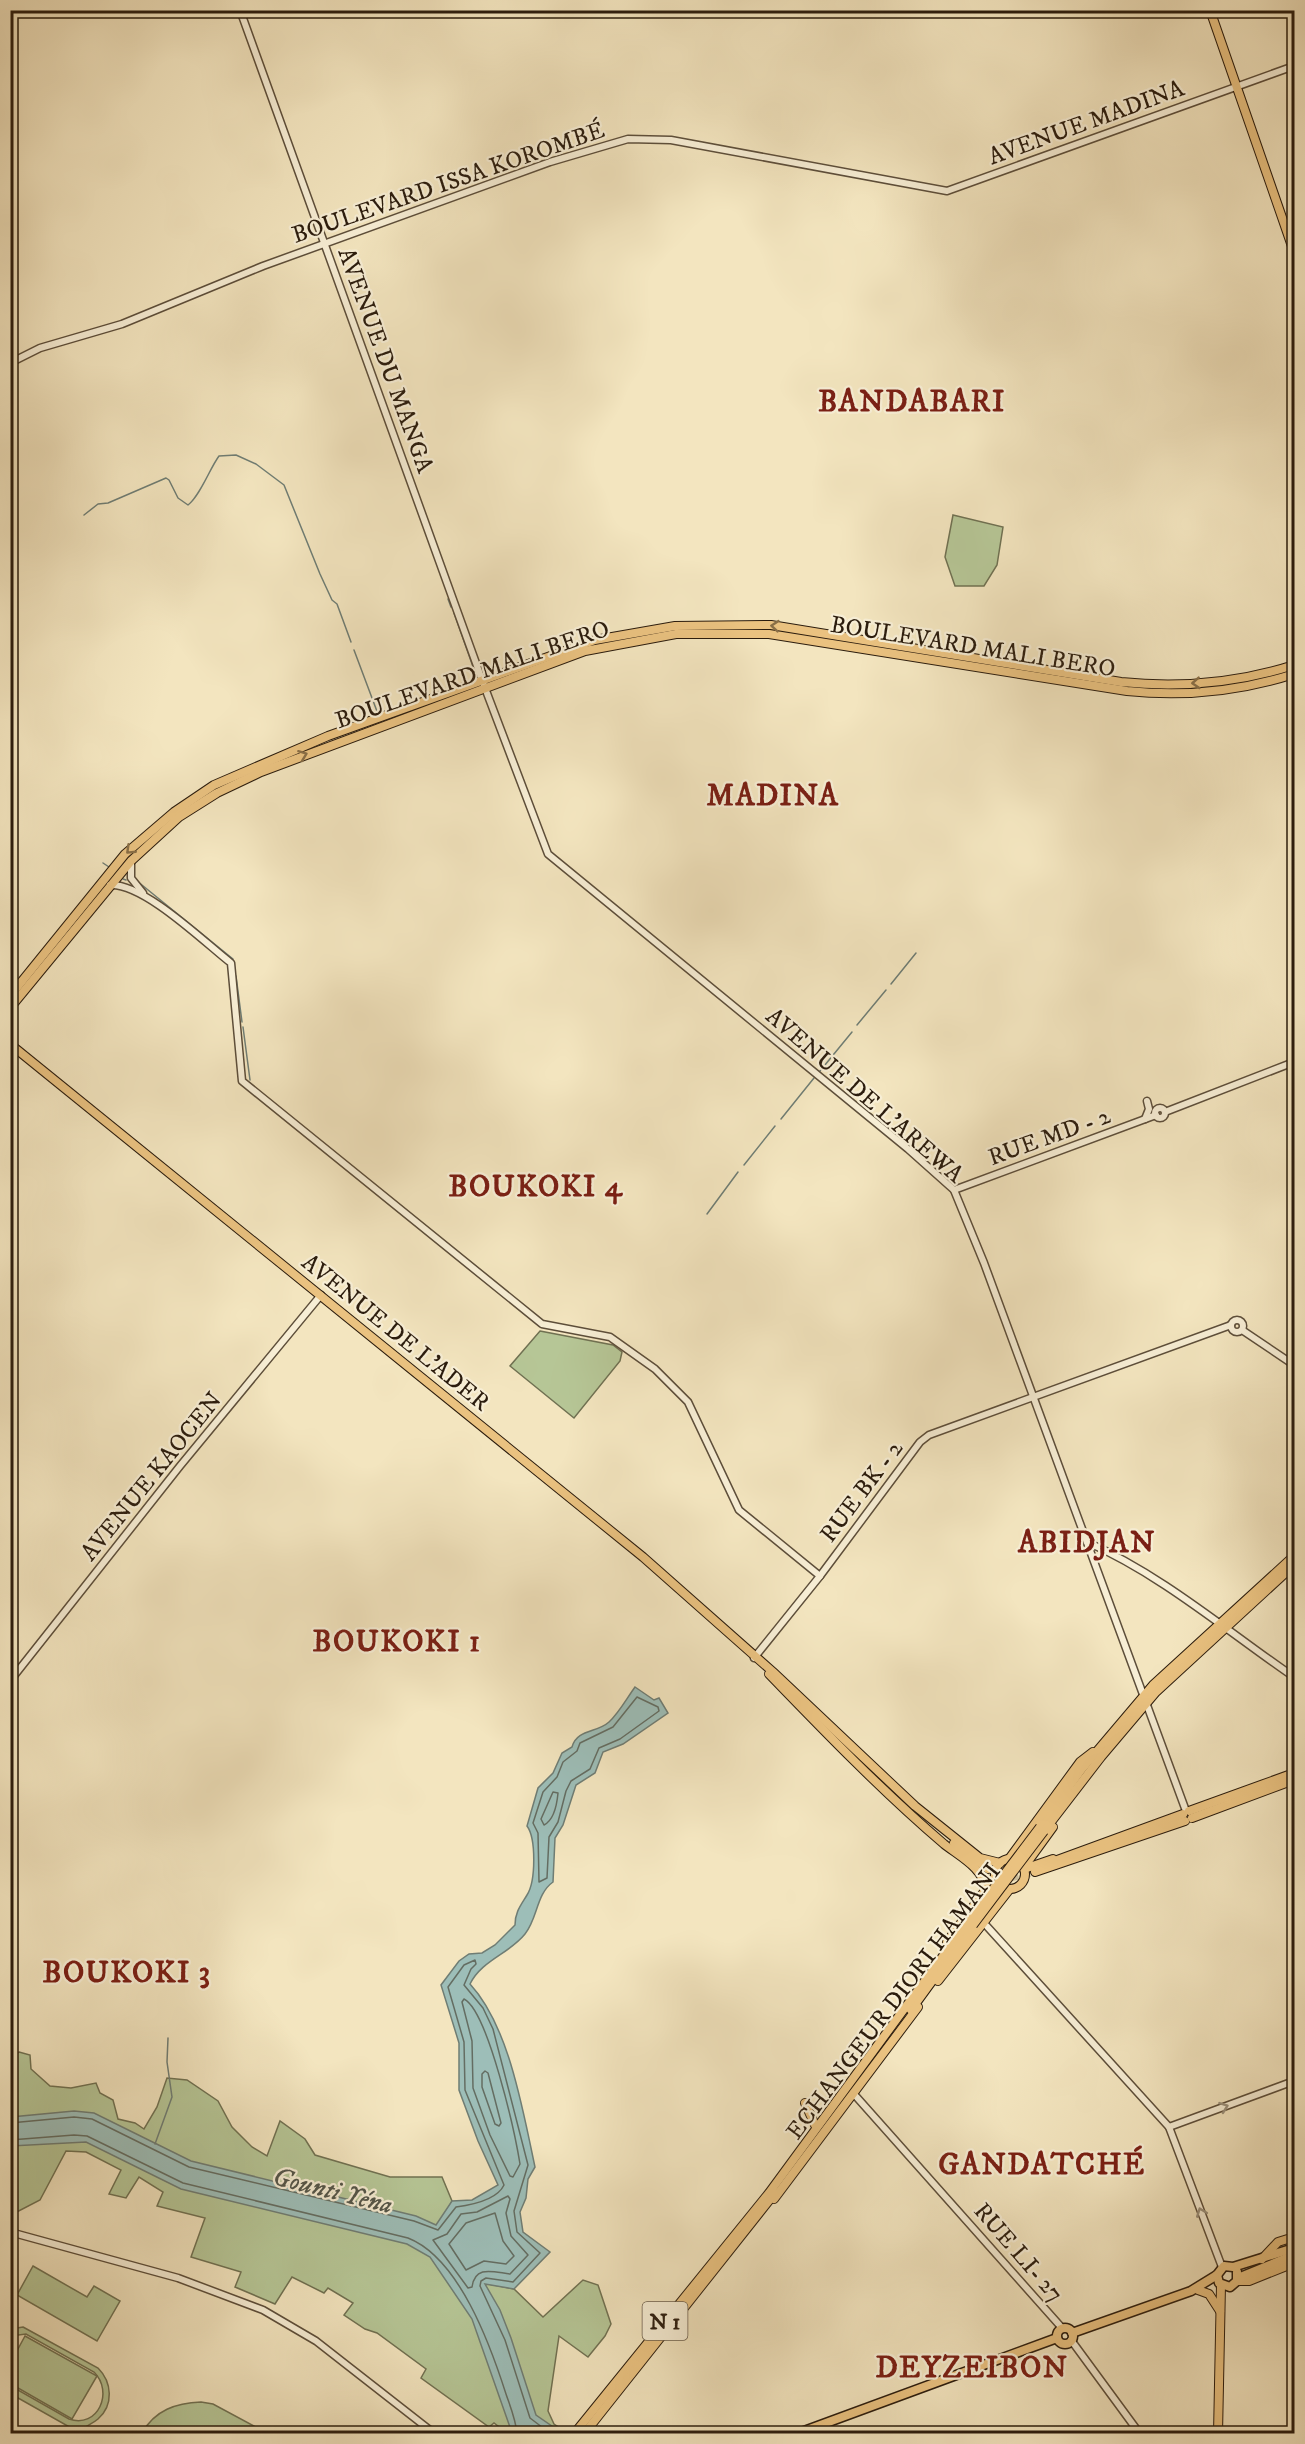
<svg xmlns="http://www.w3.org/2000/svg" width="1305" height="2444" font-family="'IM FELL DW Pica',serif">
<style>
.green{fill:#b6c696;stroke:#707152;stroke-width:1.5}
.water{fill:#9dbeb8;stroke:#6f7d74;stroke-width:1.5}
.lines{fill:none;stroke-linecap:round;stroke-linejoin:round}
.shore{stroke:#646d62;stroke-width:1.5}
.stream{stroke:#6f7d74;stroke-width:1.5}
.major-tunnel{stroke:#cbbd9b;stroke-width:8;stroke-dasharray:8 4;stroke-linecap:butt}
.minor-casing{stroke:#5d4e3a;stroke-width:9}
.major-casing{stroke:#2b1c0d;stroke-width:10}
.highway-casing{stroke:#2b1c0d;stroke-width:11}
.minor{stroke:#f7eed5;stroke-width:6}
.major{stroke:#eac280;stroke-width:8}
.highway{stroke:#eac280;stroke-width:8}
.major-bridge-casing{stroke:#2b1c0d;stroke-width:10;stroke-linecap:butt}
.major-bridge{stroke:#eac280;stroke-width:8}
.oneway{stroke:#8a6f46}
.oneway2{stroke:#9b907b}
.labels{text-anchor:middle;stroke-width:4.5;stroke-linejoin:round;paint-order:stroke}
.shield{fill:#f7eed5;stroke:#685b49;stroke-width:1.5}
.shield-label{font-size:22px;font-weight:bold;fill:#2b1c0d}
.street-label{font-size:24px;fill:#2b1c0d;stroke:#f7eed5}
.water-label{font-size:26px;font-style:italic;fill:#535549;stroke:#f7eed5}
.district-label{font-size:30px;font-weight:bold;letter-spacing:1.5px;fill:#7a1f14;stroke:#f7eed5}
</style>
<rect width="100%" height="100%" fill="#f3e5bf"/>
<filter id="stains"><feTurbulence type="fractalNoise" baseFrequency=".00333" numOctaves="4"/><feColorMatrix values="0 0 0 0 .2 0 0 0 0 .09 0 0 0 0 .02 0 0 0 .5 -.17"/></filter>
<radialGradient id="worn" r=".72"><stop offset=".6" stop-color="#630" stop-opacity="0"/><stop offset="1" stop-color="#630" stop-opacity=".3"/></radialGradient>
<!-- green -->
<g class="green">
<polygon points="953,515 1003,527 997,565 984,586 955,586 945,557"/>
<polygon points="540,1331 613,1345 622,1352 620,1361 574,1418 510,1366"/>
<polygon points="19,2052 30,2055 31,2069 50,2086 71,2088 96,2083 100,2093 113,2100 118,2119 135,2123 144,2129 157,2107 167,2078 187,2080 218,2101 232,2127 252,2147 267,2156 280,2121 305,2139 315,2155 390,2177 442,2177 452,2201 448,2209 484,2283 514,2289 543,2317 583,2280 598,2285 611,2324 605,2336 588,2357 559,2336 548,2411 554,2424 563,2430 561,2433 507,2433 494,2423 489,2427 421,2378 426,2369 377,2333 365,2329 344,2315 353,2303 328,2288 324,2293 292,2277 275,2304 235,2287 241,2272 191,2257 205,2218 157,2206 163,2192 139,2177 126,2198 109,2194 121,2170 86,2152 66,2151 40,2200 11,2215 11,2057"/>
<polygon points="33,2266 87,2297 94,2286 120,2301 97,2341 17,2295"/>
<path d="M23,2327L98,2368C112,2382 114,2405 98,2419C91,2425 85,2425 80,2433L11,2394V2386L69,2419C98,2429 114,2392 94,2372L26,2334L11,2336V2329Z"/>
<polygon points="25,2336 97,2376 72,2419 11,2384 11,2362"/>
<path d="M201,2402L213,2404L267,2433H142C155,2410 176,2403 201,2402Z"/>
</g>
<!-- water -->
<path class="water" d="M635,1687L654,1700L659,1698L668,1713L623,1744L603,1752L595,1773L576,1785L563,1825L555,1838L553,1882C536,1894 538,1918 525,1934C509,1954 482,1960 470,1984C506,2023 520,2096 531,2148L535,2167L528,2179L526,2198L520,2212L523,2232L550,2252L514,2289L485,2284L500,2310L511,2338L536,2415L562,2433H512L472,2319L430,2257L407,2244L181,2189L86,2142L11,2146V2117L74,2111L94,2113L191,2161L416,2216L436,2225L452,2201L472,2200L498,2185L478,2141L459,2090V2043L441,1985L459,1961L469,1954L482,1953L495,1945L515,1925C515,1912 521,1905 527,1895C536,1881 536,1838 527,1826L538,1788L553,1773L562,1753L572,1747C577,1729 597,1733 609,1722C619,1713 627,1698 635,1687Z"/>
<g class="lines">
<!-- shore -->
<g class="shore">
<polygon points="637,1697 658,1707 659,1711 620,1739 599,1748 590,1769 571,1781 566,1791 558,1822 549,1837 547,1878 539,1882 538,1833 533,1823 543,1792 557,1777 563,1762 577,1751 580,1743 613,1727"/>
<path d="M553,1792L558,1793C557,1804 554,1820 544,1825L541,1819Z"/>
<path d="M464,1999C488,2011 515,2133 520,2164L513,2177L510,2176L490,2135L473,2088L472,2041L462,2002Z"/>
<polygon points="485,2071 488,2073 501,2123 499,2126 495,2124 482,2087 482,2074"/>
<path d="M10,2123L74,2117L92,2119L189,2167L414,2221L438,2230L456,2207C471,2205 497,2200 504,2185L465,2090L464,2042L448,1987L464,1965L475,1960L476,1964L471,1969L464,1985L483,2008L493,2029L528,2165L514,2211L517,2232L540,2253L513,2282L486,2278L481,2281L480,2286L505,2340L530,2418L551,2434"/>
<path d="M10,2140L74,2135L87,2136L183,2183L408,2238C459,2258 490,2344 506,2394C510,2406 516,2420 517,2434"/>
<path d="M508,2196L510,2199L506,2213L511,2236L528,2255L510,2274C493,2272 475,2265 472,2287L468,2288L433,2240L447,2234L461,2214L477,2212Z"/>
<polygon points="495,2213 503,2241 514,2256 506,2264 484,2261 466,2270 449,2244 466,2223"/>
</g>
<!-- stream -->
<g class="stream">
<path d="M84,515L98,504L108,503L166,478L169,480L178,498L188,505C200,496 210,468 219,456L236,455L256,464L284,485L320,574L332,600L337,604L351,642"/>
<polyline points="448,599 451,607"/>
<polyline points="454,613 477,678"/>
<polyline points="354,650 378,714"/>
<polyline points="103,863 109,867"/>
<polyline points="123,879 126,880"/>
<polyline points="137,881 233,959"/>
<polyline points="236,976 242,1022"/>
<polyline points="891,984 916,953"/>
<polyline points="857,1025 886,990"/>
<polyline points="243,1027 250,1080"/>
<polyline points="820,1071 852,1032"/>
<polyline points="781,1119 814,1078"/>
<polyline points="744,1165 775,1126"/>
<polyline points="707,1214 738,1172"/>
<polyline points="155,2144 172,2097 167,2062 168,2038"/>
</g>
<!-- major-tunnel -->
<polyline class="major-tunnel" points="987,1872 1012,1877 1035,1872"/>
<defs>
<g id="minor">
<polyline points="240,10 485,688 548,854 908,1149 954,1190 984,1263 1186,1811"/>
<polyline points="10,363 40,348 122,324 263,266 550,162 628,139 671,140 947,191 1294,66"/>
<polyline points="131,861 131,878 143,893"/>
<path d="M110,885C144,883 204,942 231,963L242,1081L542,1324L610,1337L655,1369L688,1402L739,1510L820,1576"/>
<circle cx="1160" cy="1113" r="5"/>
<polyline points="1165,1112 1294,1062"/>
<polyline points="1145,1119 1149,1109 1147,1101"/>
<polyline points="954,1190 1156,1115"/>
<circle cx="1237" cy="1326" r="6"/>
<polyline points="1242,1330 1294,1365"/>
<path d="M1087,1542C1162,1575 1227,1631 1294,1677"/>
<polyline points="754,1658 820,1576 920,1442 929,1435 1231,1325"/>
<polyline points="10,1681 180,1466 321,1295"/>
<polyline points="983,1922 1169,2127 1222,2267"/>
<polyline points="853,2093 1062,2328"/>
<polyline points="1169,2127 1294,2081"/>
<polyline points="10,2232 178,2278 263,2310 316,2341 435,2434"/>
<polyline points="1071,2340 1140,2434"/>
</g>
<g id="major">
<polyline points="1210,10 1294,252"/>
<path d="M10,996L125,854L174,812L214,785L328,736L595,640L675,626L771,625L1121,682C1180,688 1238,683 1294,665"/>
<path d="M10,1008L131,861L179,817L217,793L261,772L585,651L676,634H769L1127,691C1183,697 1241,691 1294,674"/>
<polyline points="10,1044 643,1557 773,1672 915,1806 980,1858 1000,1863"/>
<path d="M769,1674C825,1732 883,1792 944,1844C959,1856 985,1869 985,1889"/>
<polyline points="1189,1811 1294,1773"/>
<polyline points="1192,1818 1294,1780"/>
<polyline points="1040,1827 1081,1770 1153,1685 1294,1556"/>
<polyline points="1044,1831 1101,1757 1156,1692 1294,1565"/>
<polyline points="954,1843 988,1869"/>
<circle cx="1010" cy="1874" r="15"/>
<polyline points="1009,1859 1080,1762 1093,1752"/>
<polyline points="1049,1863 1183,1814"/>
<polyline points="1024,1867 1053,1827"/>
<polyline points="1024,1869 1053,1859"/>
<polyline points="1035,1872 1185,1821"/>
<polyline points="947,1942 995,1877"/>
<polyline points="938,1981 1009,1890"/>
<polyline points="911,2010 973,1925"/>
<polyline points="805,2103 815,2125"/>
<polyline points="774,2199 918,2007"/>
<polyline points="1262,2259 1278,2242 1294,2237"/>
<polyline points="1237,2281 1249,2281 1294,2263"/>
<polyline points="1198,2290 1209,2294 1220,2311"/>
<polyline points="574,2434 769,2193 968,1922"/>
<polyline points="584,2434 775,2193"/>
<polyline points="1218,2434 1221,2285"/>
</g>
<g id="highway">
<polyline points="1217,2275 1219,2283 1230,2287 1237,2281 1237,2272"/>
<polyline points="1238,2278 1294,2255"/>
<circle cx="1065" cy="2336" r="8"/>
<polyline points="1072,2333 1191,2291 1217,2275 1224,2266 1233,2267 1294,2248"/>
<polyline points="796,2434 1057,2338"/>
</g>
</defs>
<!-- minor casing -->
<use href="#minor" class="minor-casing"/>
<!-- major casing -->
<use href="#major" class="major-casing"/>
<!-- highway casing -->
<use href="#highway" class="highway-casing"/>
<!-- minor -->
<use href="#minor" class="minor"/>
<!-- major -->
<use href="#major" class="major"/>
<!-- highway -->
<use href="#highway" class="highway"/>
<defs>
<g id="major-bridge">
<polyline points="968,1922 1040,1827"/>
<polyline points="973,1925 1044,1831"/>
</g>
</defs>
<!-- major-bridge casing -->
<use href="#major-bridge" class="major-bridge-casing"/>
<!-- major-bridge -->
<use href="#major-bridge" class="major-bridge"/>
</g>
<!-- one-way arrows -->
<defs><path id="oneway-chevron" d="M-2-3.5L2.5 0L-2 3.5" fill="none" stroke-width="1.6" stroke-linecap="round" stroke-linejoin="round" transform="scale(1.5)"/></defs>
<g class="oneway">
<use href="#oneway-chevron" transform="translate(775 626) rotate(-175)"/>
<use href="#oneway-chevron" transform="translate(1196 683) rotate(176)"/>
<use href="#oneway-chevron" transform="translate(303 755) rotate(-21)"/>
<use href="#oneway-chevron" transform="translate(130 850) rotate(136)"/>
</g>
<g class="oneway2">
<use href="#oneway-chevron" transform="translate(1224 2107) rotate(-20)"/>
<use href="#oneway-chevron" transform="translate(1201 2212) rotate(-111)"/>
</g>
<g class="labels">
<!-- shield labels -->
<rect class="shield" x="642.5" y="2302" width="45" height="38" rx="4.5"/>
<g class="shield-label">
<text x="665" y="2329">N 1</text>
</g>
<!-- street labels -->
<g class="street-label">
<text transform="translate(1086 122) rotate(-20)" y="8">AVENUE MADINA</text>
<text transform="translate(448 182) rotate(-19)" y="8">BOULEVARD ISSA KOROMBÉ</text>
<text transform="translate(386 360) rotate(70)" y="8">AVENUE DU MANGA</text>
<text transform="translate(973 646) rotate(9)" y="8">BOULEVARD MALI BERO</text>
<text transform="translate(472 674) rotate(-19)" y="8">BOULEVARD MALI BERO</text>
<text transform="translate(865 1095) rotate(41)" y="8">AVENUE DE L'AREWA</text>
<text transform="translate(1049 1136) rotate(-20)" y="8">RUE MD - 2</text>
<text transform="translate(396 1332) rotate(39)" y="8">AVENUE DE L'ADER</text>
<text transform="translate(151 1476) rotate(-51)" y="8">AVENUE KAOCEN</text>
<text transform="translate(861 1491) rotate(-53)" y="8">RUE BK - 2</text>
<text transform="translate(893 2001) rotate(-53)" y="8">ECHANGEUR DIORI HAMANI</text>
<text transform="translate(1019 2252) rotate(49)" y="8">RUE LI- 27</text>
</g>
<!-- water labels -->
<g class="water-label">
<text transform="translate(333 2190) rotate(14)" y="9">Gounti Yéna</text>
</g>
<!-- district labels -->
<g class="district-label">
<text x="912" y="411">BANDABARI</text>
<text x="773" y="805">MADINA</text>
<text x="536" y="1196">BOUKOKI 4</text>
<text x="1087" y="1552">ABIDJAN</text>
<text x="397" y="1651">BOUKOKI 1</text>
<text x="127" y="1982">BOUKOKI 3</text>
<text x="1042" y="2174">GANDATCHÉ</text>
<text x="972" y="2377">DEYZEIBON</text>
</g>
</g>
<!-- margin -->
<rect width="1305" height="2444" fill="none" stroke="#f3e5bf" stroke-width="36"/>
<rect x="12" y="12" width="1281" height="2420" fill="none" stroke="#2b1c0d" stroke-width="3"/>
<rect x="18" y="18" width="1269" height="2408" fill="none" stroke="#2b1c0d" stroke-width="1.5"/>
<rect width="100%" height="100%" filter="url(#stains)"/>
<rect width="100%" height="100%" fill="url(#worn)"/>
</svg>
